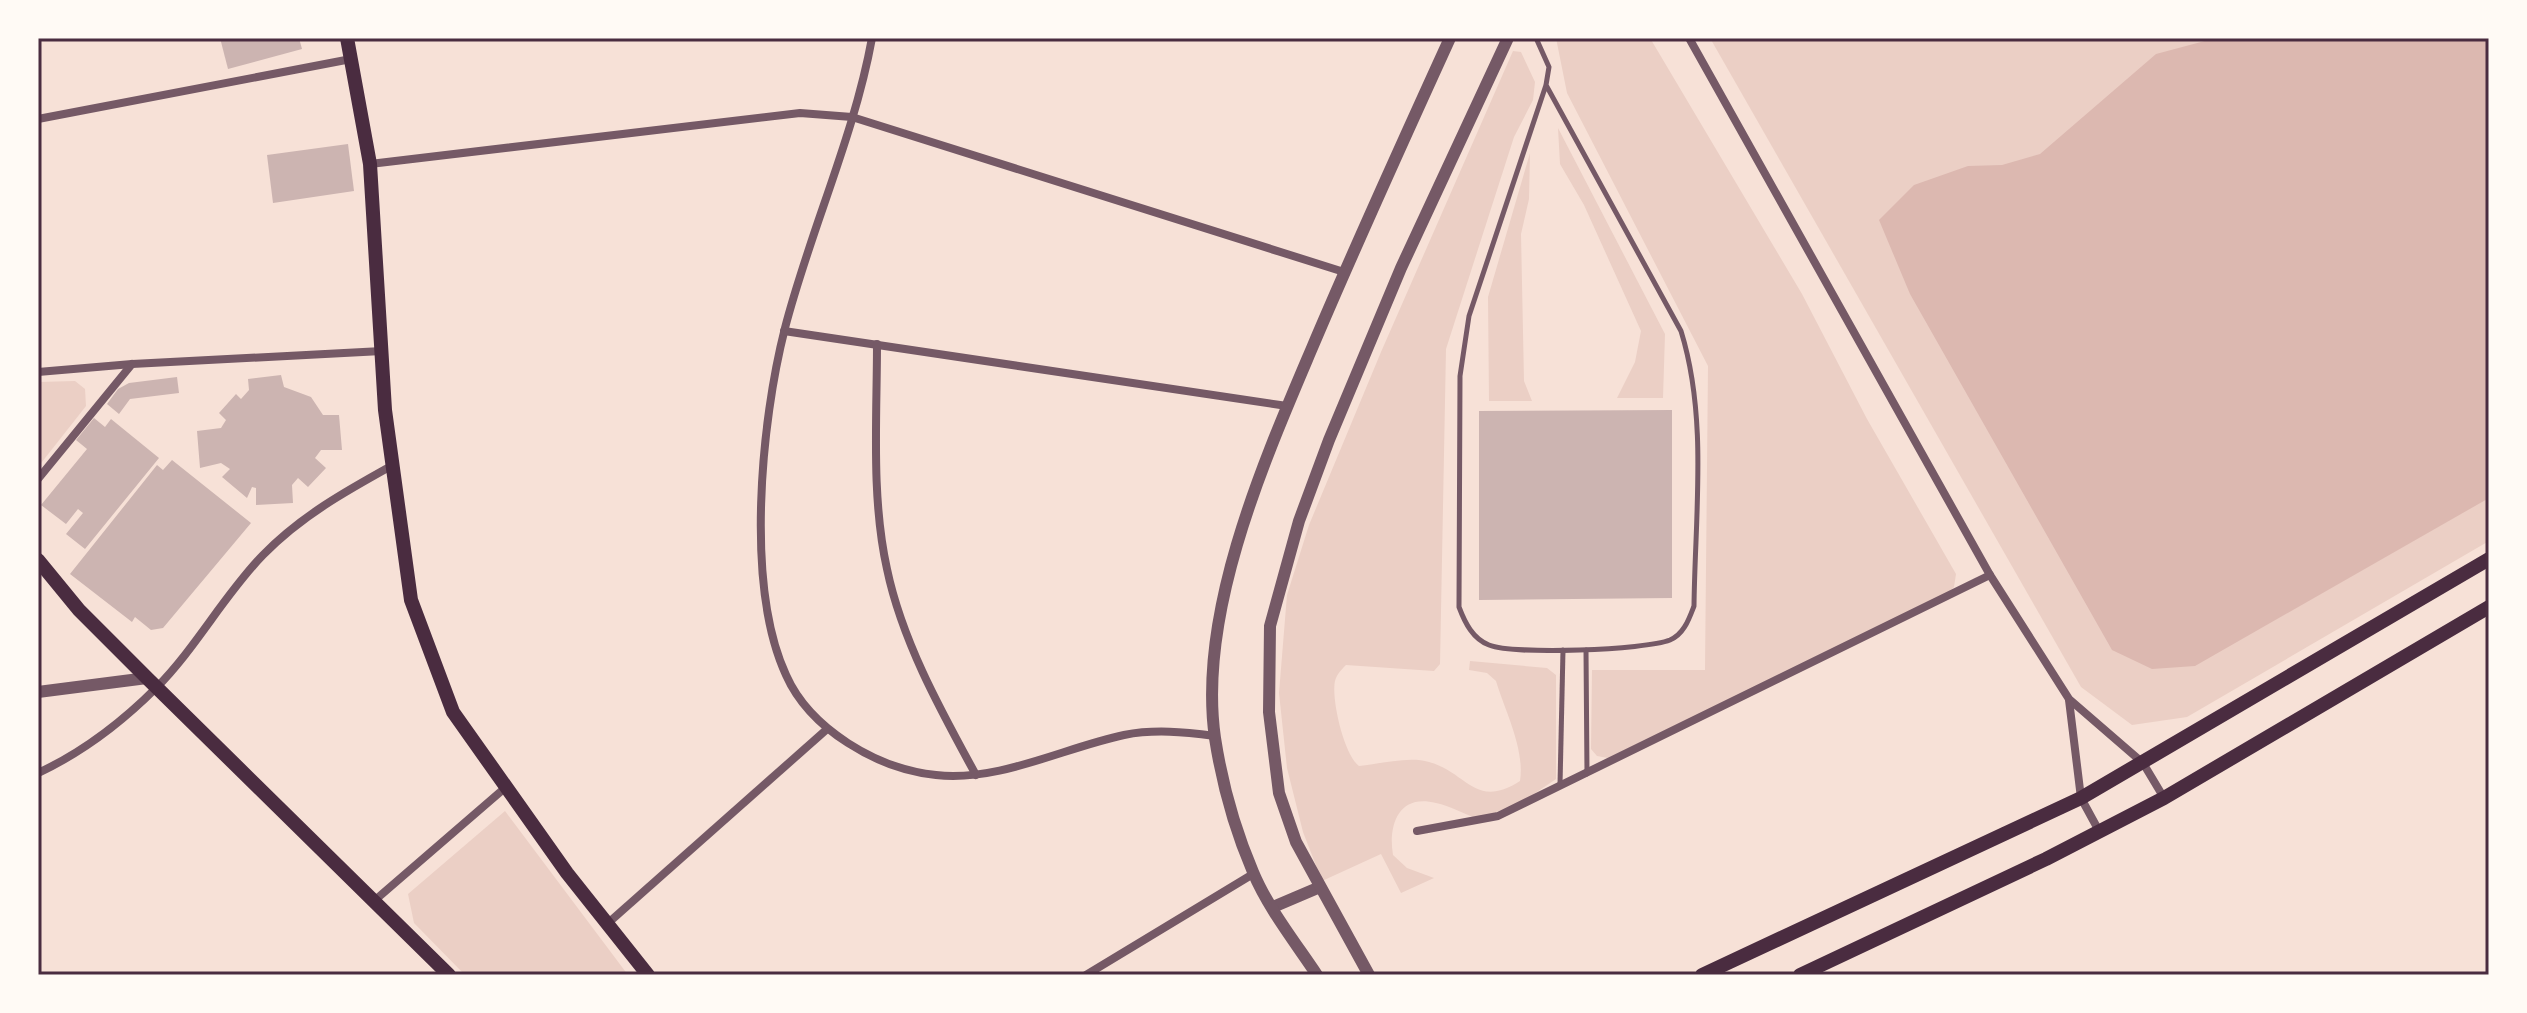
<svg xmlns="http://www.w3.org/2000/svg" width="2527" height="1013" font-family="'IBM Plex Sans',sans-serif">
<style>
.green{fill:#ebcfc5}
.water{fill:#dcb8b0}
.building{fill:#ccb4b1}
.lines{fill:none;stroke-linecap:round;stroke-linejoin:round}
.service{stroke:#755966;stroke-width:5}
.minor{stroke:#755966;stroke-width:8}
.tertiary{stroke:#755966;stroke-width:12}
.secondary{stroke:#4a2c40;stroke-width:14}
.neatline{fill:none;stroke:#4a2c40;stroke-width:3}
</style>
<rect width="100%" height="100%" fill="#f7e1d7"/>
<!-- green -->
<g class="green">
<polygon points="1556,38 1650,38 1802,294 1867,419 1956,574 1954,587 1947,594 1608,758 1597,756 1591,749 1592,670 1705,670 1708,366 1567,93"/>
<polygon points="1710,38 2489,38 2489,541 2187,717 2132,725 2081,687"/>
<path d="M1513,51L1521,52L1535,82L1533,100L1514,137L1446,349L1440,664L1434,671L1346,665C1341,670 1337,674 1335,681C1331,699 1344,755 1359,766C1380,764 1409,756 1429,762C1467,772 1475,810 1520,781C1525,749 1505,711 1496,681L1487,673L1469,670L1470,661L1547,668L1556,675V779L1522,802L1478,819C1464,814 1450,806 1436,803C1398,793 1388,826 1393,855L1407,868L1434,878L1401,893L1381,854L1322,881L1303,832L1287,768L1279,693L1287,595L1309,525L1381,352Z"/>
<polygon points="1558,128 1665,334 1663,398 1617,398 1635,362 1641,331 1584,205 1560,164"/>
<polygon points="1530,153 1529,199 1521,234 1524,381 1532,401 1489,401 1488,297"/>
<polygon points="75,381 85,389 86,406 38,467 38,382"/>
<polygon points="505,811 628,975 465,975 414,923 408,894"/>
</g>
<!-- water -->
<polygon class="water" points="2216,38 2489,38 2489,498 2195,666 2152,669 2112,650 1910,294 1879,220 1914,185 1968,166 2002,165 2040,154 2156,54"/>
<!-- building -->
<g class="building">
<polygon points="220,38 299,38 302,49 228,69"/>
<polygon points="348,144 354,191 273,203 267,155"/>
<polygon points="281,375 284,387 311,397 323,415 339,415 342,450 321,450 315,458 326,468 308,487 298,478 292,485 293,503 256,505 256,488 252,487 247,498 222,477 230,469 221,463 200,468 197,431 221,428 226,420 219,413 236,394 241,399 249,390 248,379"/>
<polygon points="177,377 179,393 130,399 119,414 107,404 118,389 129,383"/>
<polygon points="1672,410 1672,598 1479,600 1479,411"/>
<polygon points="94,418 105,427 111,419 159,458 85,549 66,534 83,513 78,509 66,524 41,505 87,449 76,440"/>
<polygon points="172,460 251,523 163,628 151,630 135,617 132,622 70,574 157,465 163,470"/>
</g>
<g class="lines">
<!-- service -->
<g class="service">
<path d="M1536,38L1549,67L1546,85L1469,316L1460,376L1459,607C1465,623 1473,639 1489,645C1514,655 1645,650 1670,640C1684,634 1689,619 1694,606C1695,515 1708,418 1681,331L1546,85"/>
<polyline points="1586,650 1587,774"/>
<polyline points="1560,785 1563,650"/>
</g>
<!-- minor -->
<g class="minor">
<path d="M872,38C854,137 810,231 785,328C761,422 745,586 786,675C810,729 877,769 936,775C999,782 1063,748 1124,735C1155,729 1184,732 1215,736"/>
<polyline points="1689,38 1990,575 2069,699 2143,763 2164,798"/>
<polyline points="38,119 351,59"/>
<polyline points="370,164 800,113 852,117 1344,272"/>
<polyline points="784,331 1287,406"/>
<path d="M877,344C877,418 871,497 887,569C902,641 941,711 976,775"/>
<polyline points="38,372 132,364 382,351"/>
<polyline points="38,479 132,364"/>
<polyline points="2069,700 2081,798 2099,831"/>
<path d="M38,773C81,753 123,721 156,688C196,648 224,595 263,555C301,516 346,491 393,465"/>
<polyline points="1417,831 1498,816 1990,575"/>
<polyline points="374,901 506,787"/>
<polyline points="607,924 826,730"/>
<polyline points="1086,975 1253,874"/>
</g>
<!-- tertiary -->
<g class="tertiary">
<polyline points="38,692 147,678"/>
<polyline points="1273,907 1320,887"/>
<path d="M1317,975C1295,942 1268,908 1253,872C1235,830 1222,783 1215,738C1197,613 1264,461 1312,348C1356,244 1403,141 1450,38"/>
<polyline points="1369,975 1296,842 1279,793 1269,712 1270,626 1299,521 1329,440 1401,268 1508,38"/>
</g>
<!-- secondary -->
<g class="secondary">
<polyline points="347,38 370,164 385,410 411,600 453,712 567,873 648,975"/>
<polyline points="38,560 79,610 147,678 449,975"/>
<polyline points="1702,975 2081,798 2489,559"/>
<polyline points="1800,975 2046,859 2164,798 2489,607"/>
</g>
</g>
<!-- border -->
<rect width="2527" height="1013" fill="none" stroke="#fffaf5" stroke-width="80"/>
<rect x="40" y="40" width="2447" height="933" class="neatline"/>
</svg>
